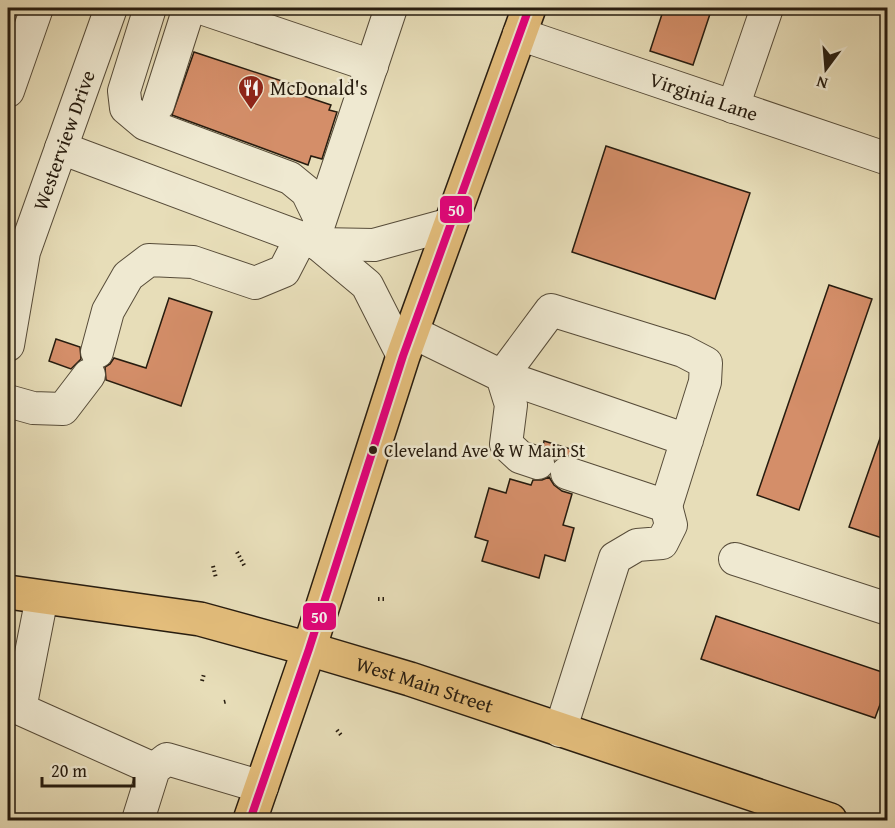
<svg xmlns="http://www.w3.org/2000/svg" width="895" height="828" font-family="'Gentium Book Plus',serif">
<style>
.building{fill:#d48e69;stroke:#271c0f;stroke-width:1.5}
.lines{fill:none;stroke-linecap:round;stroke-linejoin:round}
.minor-casing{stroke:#574c39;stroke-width:34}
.major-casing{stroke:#271c0f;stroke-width:36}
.path{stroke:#271c0f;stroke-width:4;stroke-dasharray:1.5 3;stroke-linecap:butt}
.minor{stroke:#efe9d1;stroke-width:32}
.major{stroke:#e4be7c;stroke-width:33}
.bus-1-casing{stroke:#efe9d1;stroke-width:12}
.bus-1{stroke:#e5007d;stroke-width:8}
.bus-dot{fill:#271c0f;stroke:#efe9d1;stroke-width:2}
.labels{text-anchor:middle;stroke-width:5;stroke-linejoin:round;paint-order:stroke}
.bus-label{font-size:18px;fill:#271c0f;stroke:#efe9d1;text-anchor:start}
.poi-label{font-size:20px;fill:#271c0f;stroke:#efe9d1;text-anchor:start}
.street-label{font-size:20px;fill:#271c0f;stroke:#efe9d1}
.line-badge{stroke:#efe9d1;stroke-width:2}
.badge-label{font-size:16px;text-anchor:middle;font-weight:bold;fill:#fff}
</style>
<rect width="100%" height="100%" fill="#e7ddb8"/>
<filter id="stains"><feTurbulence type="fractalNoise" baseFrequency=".00333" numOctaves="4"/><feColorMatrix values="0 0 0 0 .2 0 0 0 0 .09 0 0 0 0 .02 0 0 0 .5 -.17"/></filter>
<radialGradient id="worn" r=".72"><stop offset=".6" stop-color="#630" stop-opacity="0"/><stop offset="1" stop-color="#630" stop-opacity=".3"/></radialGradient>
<!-- building -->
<g class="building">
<polygon points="664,8 712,8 693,65 650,51"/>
<polygon points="194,52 306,89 304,96 331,105 329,110 337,112 322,159 311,156 308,165 172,115"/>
<polygon points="606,146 750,193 715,299 572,252"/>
<polygon points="829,285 872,299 799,510 757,495"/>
<polygon points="169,298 212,312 181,406 106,380 105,367 110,364 114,358 146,368"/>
<polygon points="56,339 80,347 81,359 71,369 49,361"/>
<polygon points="884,427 888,428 888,540 849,527"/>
<polygon points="544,441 574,450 572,456 563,456 556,459 551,451 543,446"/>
<polygon points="549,477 554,485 562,491 572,494 563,525 574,528 565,561 545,555 539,578 482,561 488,541 475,537 489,488 506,493 510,479 531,485 533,480 542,480"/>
<polygon points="716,616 888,674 888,683 875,718 701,659"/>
</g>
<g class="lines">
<defs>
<g id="minor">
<polyline points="150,8 124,91 126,108 145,124 290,178 307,192 320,219"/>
<polyline points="201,8 372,66"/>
<path id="s1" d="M519,34L888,159"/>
<polyline points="8,91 37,8"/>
<polyline points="158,105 189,8"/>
<polyline points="733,107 767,8"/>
<polyline points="61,148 318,244 374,245 451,224"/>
<polyline points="317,230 391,8"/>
<polyline points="318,244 367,285 403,356"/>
<polyline points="412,332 502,376 511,405 506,444 520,457 538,463"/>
<path id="s2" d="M8,345L24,252L111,8"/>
<polyline points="97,352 108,311 128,276 149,260 193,262 255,283 284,271 301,238"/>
<polyline points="8,401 33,408 63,409 89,375"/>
<polyline points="666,506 705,382 706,363 683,351 551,310 502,376 687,440"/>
<polyline points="735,559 888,609"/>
<polyline points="42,597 20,709 154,769"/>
<polyline points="560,731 615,558 637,545 662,543 671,525 666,506 567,473"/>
<polyline points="138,820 154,769 167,759 262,787"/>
</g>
<g id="major">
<path id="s3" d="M8,592L200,619L309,649L410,679L830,820"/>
<polyline points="250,820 309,649 403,356 529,8"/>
</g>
</defs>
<!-- minor casing -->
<use href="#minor" class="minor-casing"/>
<!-- major casing -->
<use href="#major" class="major-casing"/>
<!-- path -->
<g class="path">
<polyline points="237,552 245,567"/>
<polyline points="213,566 216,578"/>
<polyline points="378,599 385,599"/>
<polyline points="202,681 204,674"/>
<polyline points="224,702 228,701"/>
<polyline points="337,730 341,735"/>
</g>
<!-- minor -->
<use href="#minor" class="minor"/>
<!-- major -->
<use href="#major" class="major"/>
<defs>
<polyline id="bus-1" points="250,820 309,649 403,356 529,8"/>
</defs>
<!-- bus-1 casing -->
<use href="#bus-1" class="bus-1-casing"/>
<!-- bus-1 -->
<use href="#bus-1" class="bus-1"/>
</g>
<!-- icons -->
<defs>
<symbol id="restaurant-pin" viewBox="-11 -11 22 30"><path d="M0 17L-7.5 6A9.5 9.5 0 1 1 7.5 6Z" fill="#8f2418" stroke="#efe9d1"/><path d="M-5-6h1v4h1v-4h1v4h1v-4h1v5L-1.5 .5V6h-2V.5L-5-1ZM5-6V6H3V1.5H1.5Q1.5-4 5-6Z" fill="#fff"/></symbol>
</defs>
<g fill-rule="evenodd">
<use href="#restaurant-pin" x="236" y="73" width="30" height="40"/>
</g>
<!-- markers -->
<circle class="bus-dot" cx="373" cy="450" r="5"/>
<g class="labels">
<!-- bus labels -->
<g class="bus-label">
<text x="384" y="457">Cleveland Ave &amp; W Main St</text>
</g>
<!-- poi labels -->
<g class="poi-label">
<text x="270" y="95">McDonald's</text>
</g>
<!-- street labels -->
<g class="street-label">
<text dy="7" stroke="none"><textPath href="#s1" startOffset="195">Virginia Lane</textPath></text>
<text dy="7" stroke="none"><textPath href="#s2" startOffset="213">Westerview Drive</textPath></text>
<text dy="7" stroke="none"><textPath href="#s3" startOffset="428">West Main Street</textPath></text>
</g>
</g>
<g class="line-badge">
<rect x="439" y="195" width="34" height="29" rx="6" fill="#e5007d"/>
<rect x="302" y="602" width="35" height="29" rx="6" fill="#e5007d"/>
</g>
<g class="badge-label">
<text x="456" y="216">50</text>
<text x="319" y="623">50</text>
</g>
<!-- margin -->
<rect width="895" height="828" fill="none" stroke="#e7ddb8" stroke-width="30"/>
<rect x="9" y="9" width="877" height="810" fill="none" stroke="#271c0f" stroke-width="3"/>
<rect x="15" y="15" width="865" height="798" fill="none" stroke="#271c0f" stroke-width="1.5"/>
<!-- north arrow -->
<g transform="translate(826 69) rotate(196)" stroke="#efe9d1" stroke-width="4.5" paint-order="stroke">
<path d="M0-4.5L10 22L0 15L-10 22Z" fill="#271c0f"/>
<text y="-9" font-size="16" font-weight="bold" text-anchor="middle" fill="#271c0f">N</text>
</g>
<!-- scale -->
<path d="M42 777v9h92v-9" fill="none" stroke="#271c0f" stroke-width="3"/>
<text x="51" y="777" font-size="18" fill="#271c0f" stroke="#efe9d1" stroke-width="4.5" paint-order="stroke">20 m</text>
<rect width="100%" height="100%" filter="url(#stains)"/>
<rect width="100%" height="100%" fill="url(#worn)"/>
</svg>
